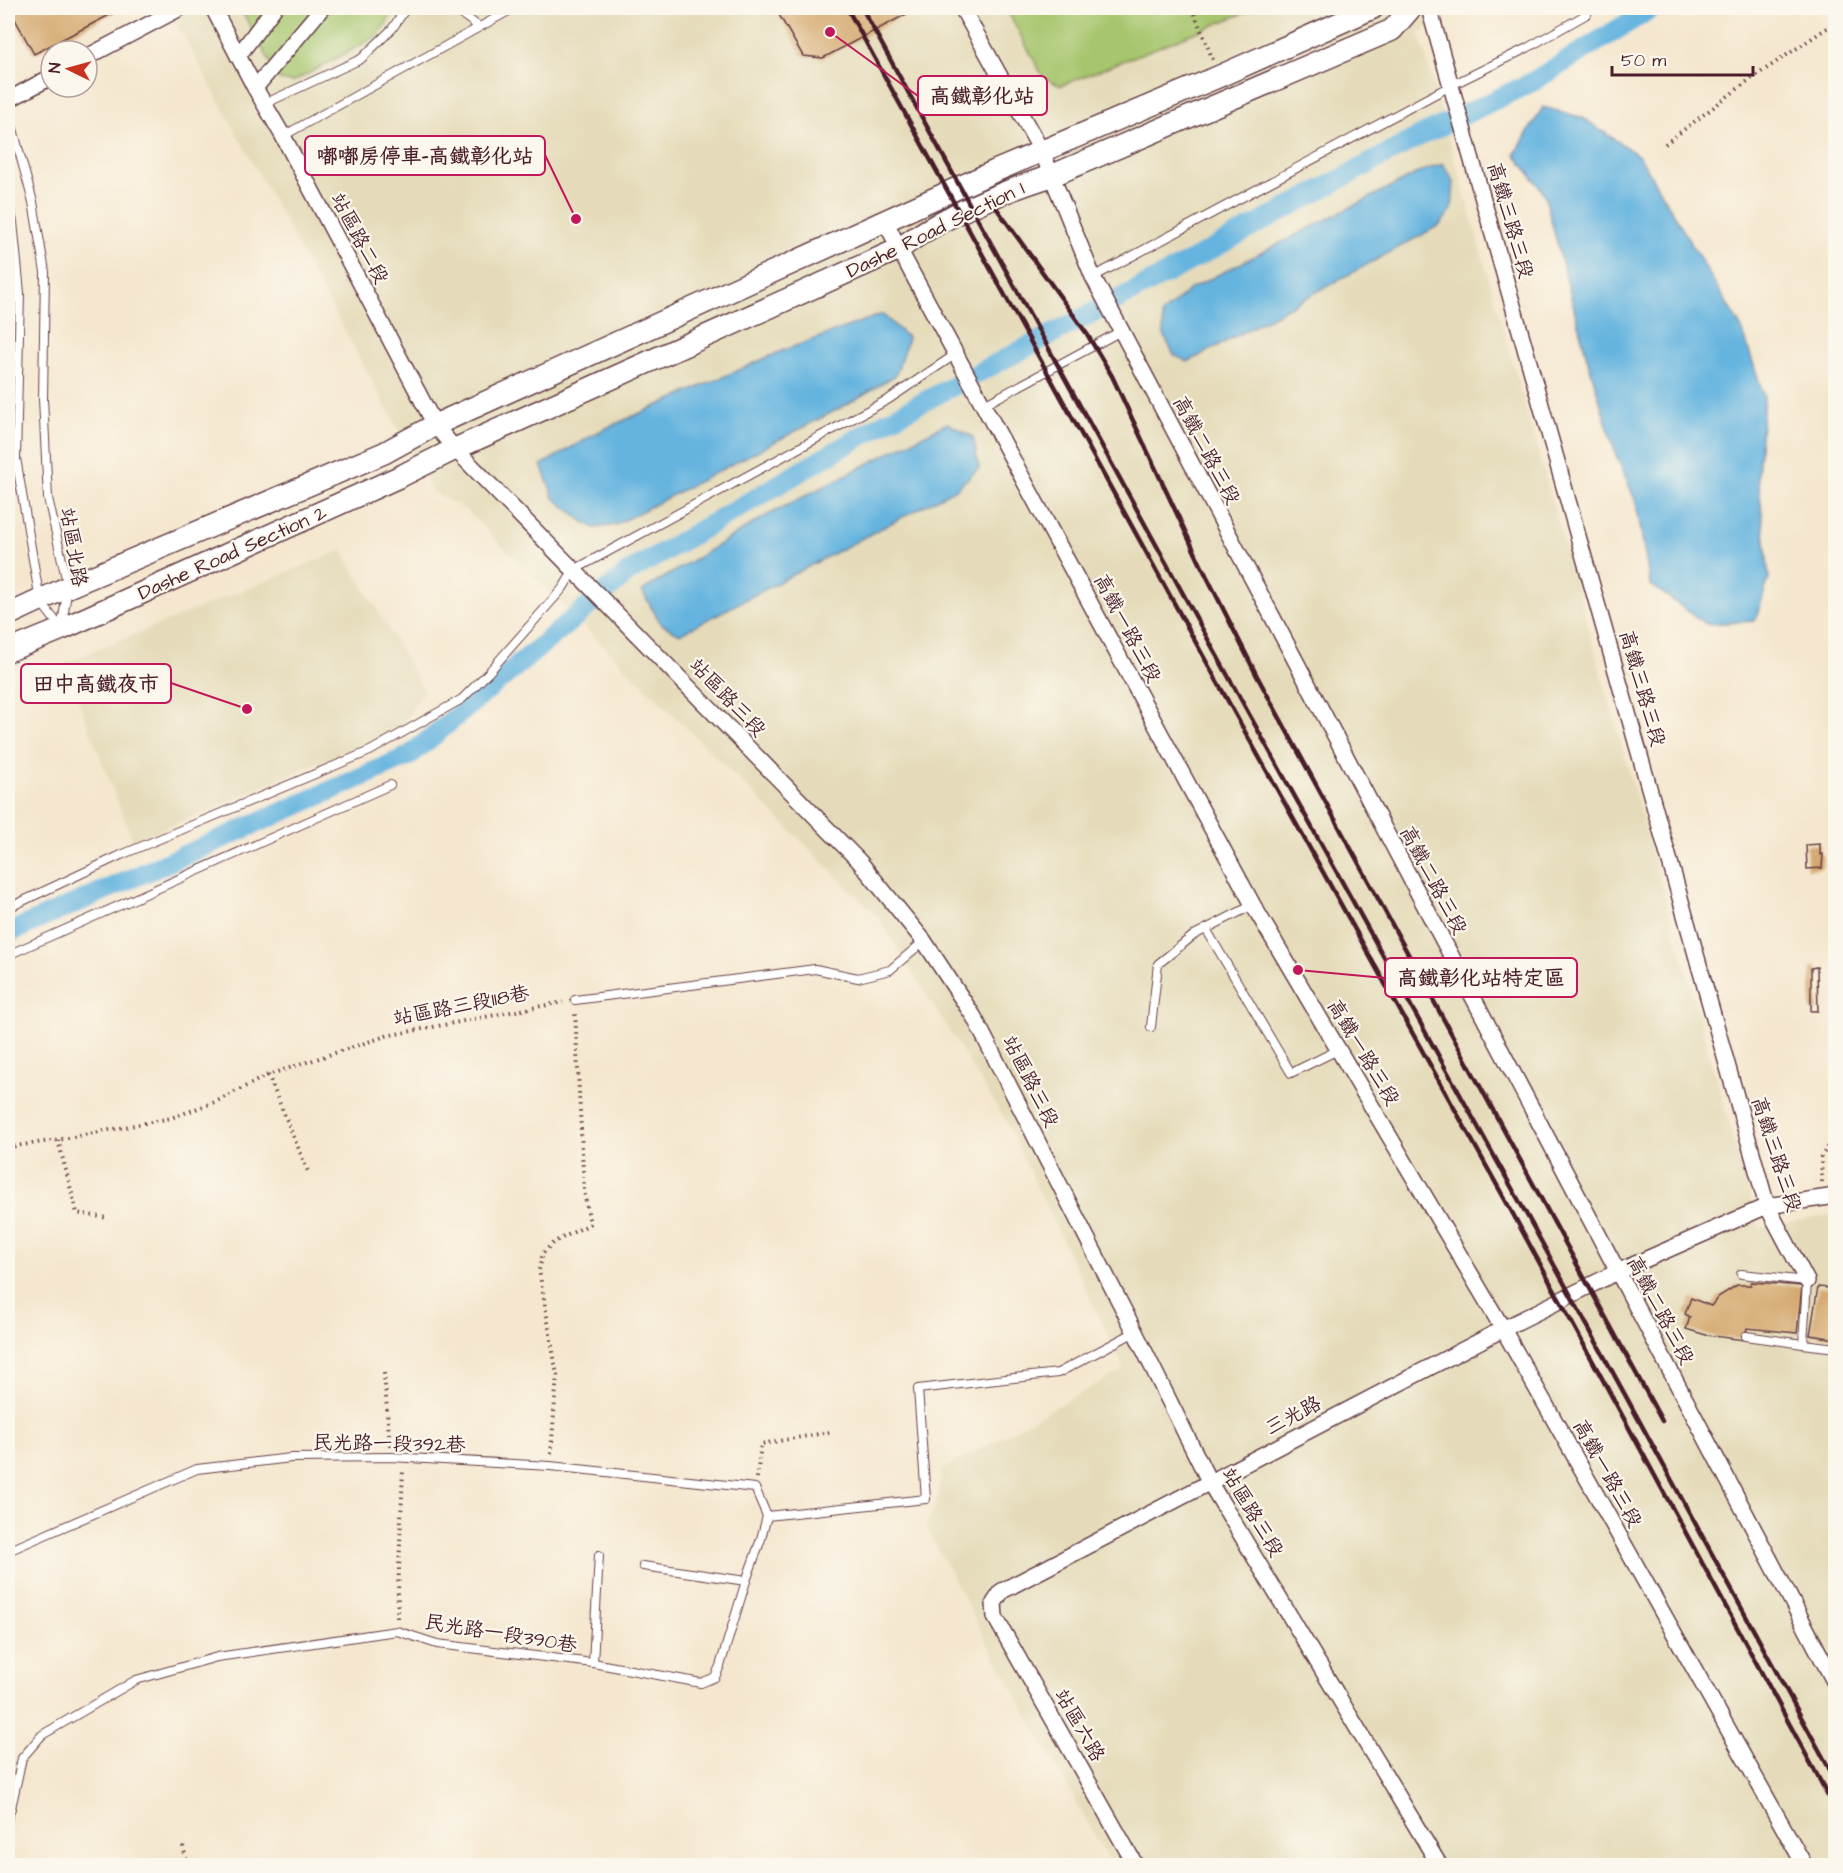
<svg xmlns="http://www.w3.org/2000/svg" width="1843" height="1873" font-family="'Architects Daughter','LXGW WenKai TC',sans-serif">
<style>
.built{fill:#e5dbba}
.green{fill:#a6c56c;stroke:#78724c;stroke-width:1.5}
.water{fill:#65b4df;stroke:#586a85;stroke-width:1.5}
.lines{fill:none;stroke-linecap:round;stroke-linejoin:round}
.canal{stroke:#65b4df;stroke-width:20}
.building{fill:#d5aa72}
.lane-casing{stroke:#643d44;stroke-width:10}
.street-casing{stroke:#643d44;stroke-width:18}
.secondary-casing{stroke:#643d44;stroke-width:24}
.path{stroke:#643d44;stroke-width:4;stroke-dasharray:1.5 4.5;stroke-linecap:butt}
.lane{stroke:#fff;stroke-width:8}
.street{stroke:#fff;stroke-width:15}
.secondary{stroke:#fff;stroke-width:21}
.rail{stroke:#4a1f2b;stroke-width:4.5}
.labels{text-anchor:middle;stroke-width:4.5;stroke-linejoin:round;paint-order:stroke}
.street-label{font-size:20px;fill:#4a1f2b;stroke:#fbf7ec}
.leader{fill:none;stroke:#c2185b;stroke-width:2}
.callout-dot{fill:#c2185b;stroke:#fbf7ec;stroke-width:2}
.callout{fill:#fbf7ec;stroke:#c2185b;stroke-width:2}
.callout-label{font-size:21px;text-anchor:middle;font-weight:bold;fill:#4a1f2b}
</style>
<rect width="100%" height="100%" fill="#fbf7ec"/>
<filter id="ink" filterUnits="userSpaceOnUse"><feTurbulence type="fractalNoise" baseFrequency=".0167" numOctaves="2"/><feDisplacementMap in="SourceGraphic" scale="12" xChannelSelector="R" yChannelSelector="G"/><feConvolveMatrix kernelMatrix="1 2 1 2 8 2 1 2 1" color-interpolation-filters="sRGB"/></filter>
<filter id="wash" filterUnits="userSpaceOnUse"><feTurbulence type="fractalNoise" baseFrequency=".008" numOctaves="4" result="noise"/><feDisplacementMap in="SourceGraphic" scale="24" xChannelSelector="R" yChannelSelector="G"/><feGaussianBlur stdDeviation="1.35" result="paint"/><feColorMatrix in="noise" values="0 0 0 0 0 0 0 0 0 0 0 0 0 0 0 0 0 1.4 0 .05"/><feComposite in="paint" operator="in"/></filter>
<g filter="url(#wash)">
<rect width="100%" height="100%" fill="#f5e7cf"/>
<!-- built -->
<g class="built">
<polygon points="168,8 1458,8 1419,33 1759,1228 1835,1214 1835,1865 1111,1865 992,1651 926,1527 936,1504 942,1470 1124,1369 1005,1120 878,917 466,510 432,491"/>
<polygon points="342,550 424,690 400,728 133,842 64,663"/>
</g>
<!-- green -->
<g class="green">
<polygon points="240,8 396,8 379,35 293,82 280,80"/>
<polygon points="1006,8 1257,8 1060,86 1043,77"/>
</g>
<!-- water -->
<g class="water">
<polygon points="1543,107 1583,118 1639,156 1742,329 1764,396 1758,475 1769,578 1755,621 1706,624 1650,584 1636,502 1616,455 1586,354 1544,193 1515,154"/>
<polygon points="1443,164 1454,181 1452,209 1440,225 1188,362 1174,355 1164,335 1162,314 1190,289 1422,171"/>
<polygon points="882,314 908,338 896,375 846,405 615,525 595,528 584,522 554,498 541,465 602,430 782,351"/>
<polygon points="947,423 973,437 979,468 956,489 680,634 661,624 642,591 766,516"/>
</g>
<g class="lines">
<!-- canal -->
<polyline class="canal" points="8,933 409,756 629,572 887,421 1166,274 1420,136 1532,82 1652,8"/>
</g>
<g id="blocks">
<!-- building -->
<g class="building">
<polygon points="9,8 123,8 34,54"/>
<polygon points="775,8 918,8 823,58 803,56"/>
<polygon points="1820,844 1820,855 1823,854 1822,868 1807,869 1806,845"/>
<polygon points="1817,967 1818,1011 1811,1011 1811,968"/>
<polygon points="1831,1280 1836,1281 1836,1339 1810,1335 1818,1287 1829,1288"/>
<polygon points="1751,1282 1802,1286 1797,1333 1747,1328 1744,1340 1706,1335 1686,1329 1690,1317 1685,1314 1691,1298 1711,1306 1718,1297 1737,1285 1751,1285"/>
</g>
</g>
</g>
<g filter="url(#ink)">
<use href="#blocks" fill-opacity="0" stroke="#643d44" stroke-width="1.5"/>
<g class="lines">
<defs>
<g id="lane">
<polyline points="453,8 478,26"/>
<polyline points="264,104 361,59 392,29 406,8"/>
<polyline points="8,111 33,202 45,272 43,399 48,498 68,587 62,624"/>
<polyline points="283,136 514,8"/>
<polyline points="8,203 13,222 20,293 16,458 40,601 61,628"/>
<polyline points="1093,277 1452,85 1527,48 1587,14"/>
<polyline points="984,405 1121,331"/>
<polyline points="8,908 121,855 370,751 462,699 488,673 563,588 574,570 889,399 956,354"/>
<polyline points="1206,929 1291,1073 1338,1050"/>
<polyline points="8,955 390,785"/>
<polyline points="575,1000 815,969 858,978 890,970 924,941"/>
<polyline points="1151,1027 1158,964 1194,935 1253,905"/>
<polyline points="1741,1274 1807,1281 1803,1344 1836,1348"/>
<polyline points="1746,1336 1803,1344"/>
<polyline points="767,1516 926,1499 918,1389 1058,1373 1135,1332"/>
<polyline points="8,1551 197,1469 291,1458 391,1457 550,1466 755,1488 767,1516"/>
<polyline points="643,1566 746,1581"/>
<polyline points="593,1663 599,1555"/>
<polyline points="8,1817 11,1808 22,1758 42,1735 136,1680 217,1657 397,1631 437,1644 593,1663 701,1683 715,1677 720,1666 746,1581 761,1539 767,1516"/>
</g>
<g id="street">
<polyline points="213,8 255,88 283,136 435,425 455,449 859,861 924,941 974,1017 1135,1332 1210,1483 1440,1866"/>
<polyline points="962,8 1042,152 1093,277 1836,1685"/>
<polyline points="1429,8 1767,1206 1807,1281"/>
<polyline points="238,56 274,8"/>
<polyline points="87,57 180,8"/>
<polyline points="255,88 322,8"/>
<polyline points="8,100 51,77"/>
<polyline points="885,220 899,249 1253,905 1503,1329 1805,1866"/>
<polyline points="1136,1866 995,1617 994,1603 1002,1591 1503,1329 1617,1272 1767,1206 1836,1196"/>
</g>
<g id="secondary">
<polyline points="8,615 68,587 384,453 435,425 995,171 1220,76 1373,8"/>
<path d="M8,651L62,629L401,476L455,449L899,249C944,215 998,193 1051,176L1392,30L1411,8"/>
</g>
</defs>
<!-- lane casing -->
<use href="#lane" class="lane-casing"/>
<!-- street casing -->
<use href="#street" class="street-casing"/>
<!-- secondary casing -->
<use href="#secondary" class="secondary-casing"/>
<!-- path -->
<g class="path">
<polyline points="1192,8 1213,60"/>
<polyline points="1665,144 1748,81 1836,22"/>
<polyline points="268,1075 309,1174"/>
<polyline points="58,1140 77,1213 107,1218"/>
<polyline points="8,1147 58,1140 171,1118 215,1102 268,1075 386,1036 563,1002"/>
<polyline points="1822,1182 1821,1157 1836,1136"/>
<polyline points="8,1260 9,1259"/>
<polyline points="384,1373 390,1447"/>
<polyline points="551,1454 557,1375 539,1270 543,1253 554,1242 590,1224 584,1191 575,1010"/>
<polyline points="757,1478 761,1444 831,1432"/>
<polyline points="397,1618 403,1470"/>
<polyline points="183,1846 188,1866"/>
</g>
<!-- lane -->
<use href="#lane" class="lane"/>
<!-- street -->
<use href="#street" class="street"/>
<!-- secondary -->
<use href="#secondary" class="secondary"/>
<!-- rail -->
<g class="rail">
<polyline points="847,8 1234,712 1513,1214 1836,1810"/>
<polyline points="862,8 1244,705 1523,1208 1836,1781"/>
<polyline points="987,195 1087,334 1112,376 1201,565 1257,676 1662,1421"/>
</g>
</g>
</g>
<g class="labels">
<!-- street labels -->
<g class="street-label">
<text transform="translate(1511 220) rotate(74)" y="7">高鐵三路三段</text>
<text transform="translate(935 229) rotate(-26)" y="7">Dashe Road Section 1</text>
<text transform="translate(360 238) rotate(62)" y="7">站區路二段</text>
<text transform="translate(1207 450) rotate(62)" y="7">高鐵二路三段</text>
<text transform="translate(74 547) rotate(80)" y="7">站區北路</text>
<text transform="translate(232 552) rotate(-24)" y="7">Dashe Road Section 2</text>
<text transform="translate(1128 628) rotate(62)" y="7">高鐵一路三段</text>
<text transform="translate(1643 688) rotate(74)" y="7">高鐵三路三段</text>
<text transform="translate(728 697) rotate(46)" y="7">站區路三段</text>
<text transform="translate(1434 880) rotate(62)" y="7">高鐵二路三段</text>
<text transform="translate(461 1005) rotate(-11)" y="7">站區路三段118巷</text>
<text transform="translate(1364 1052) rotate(59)" y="7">高鐵一路三段</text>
<text transform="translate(1031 1081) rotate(63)" y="7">站區路三段</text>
<text transform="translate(1777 1154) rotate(72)" y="7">高鐵三路三段</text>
<text transform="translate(1661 1310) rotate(62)" y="7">高鐵二路三段</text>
<text transform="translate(1293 1415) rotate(-28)" y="7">三光路</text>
<text transform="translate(389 1443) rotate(1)" y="7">民光路一段392巷</text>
<text transform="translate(1608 1473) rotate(61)" y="7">高鐵一路三段</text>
<text transform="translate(1253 1512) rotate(59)" y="7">站區路三段</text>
<text transform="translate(501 1633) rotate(9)" y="7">民光路一段390巷</text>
<text transform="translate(1080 1725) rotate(60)" y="7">站區六路</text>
</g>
</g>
<!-- callouts -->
<path class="leader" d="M830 32L918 96M576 219L545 155M247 709L171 683M1298 970L1385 978"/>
<g class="callout-dot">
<circle cx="830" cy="32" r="6"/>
<circle cx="576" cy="219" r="6"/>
<circle cx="247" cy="709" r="6"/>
<circle cx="1298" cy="970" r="6"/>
</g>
<g class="callout">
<rect x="918" y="76" width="129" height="39" rx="6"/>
<rect x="305" y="136" width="240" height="39" rx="6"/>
<rect x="21" y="664" width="150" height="39" rx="6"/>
<rect x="1385" y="958" width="192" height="39" rx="6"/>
</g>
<g class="callout-label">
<text x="982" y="103">高鐵彰化站</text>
<text x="425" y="163">嘟嘟房停車-高鐵彰化站</text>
<text x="96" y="691">田中高鐵夜市</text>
<text x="1481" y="985">高鐵彰化站特定區</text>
</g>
<!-- margin -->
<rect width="1843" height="1873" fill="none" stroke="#fbf7ec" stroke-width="30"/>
<!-- north arrow -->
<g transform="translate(69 69) rotate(275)"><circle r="28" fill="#fbf7ec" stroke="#b4a19f" stroke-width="1.5"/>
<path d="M0-4.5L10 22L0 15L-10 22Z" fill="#c8321e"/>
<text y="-9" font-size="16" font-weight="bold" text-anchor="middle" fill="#4a1f2b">N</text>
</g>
<!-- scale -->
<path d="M1612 66v9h141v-9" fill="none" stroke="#4a1f2b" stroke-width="3"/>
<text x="1621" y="66" font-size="18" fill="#4a1f2b" stroke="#fbf7ec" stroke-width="4.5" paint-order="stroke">50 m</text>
</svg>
